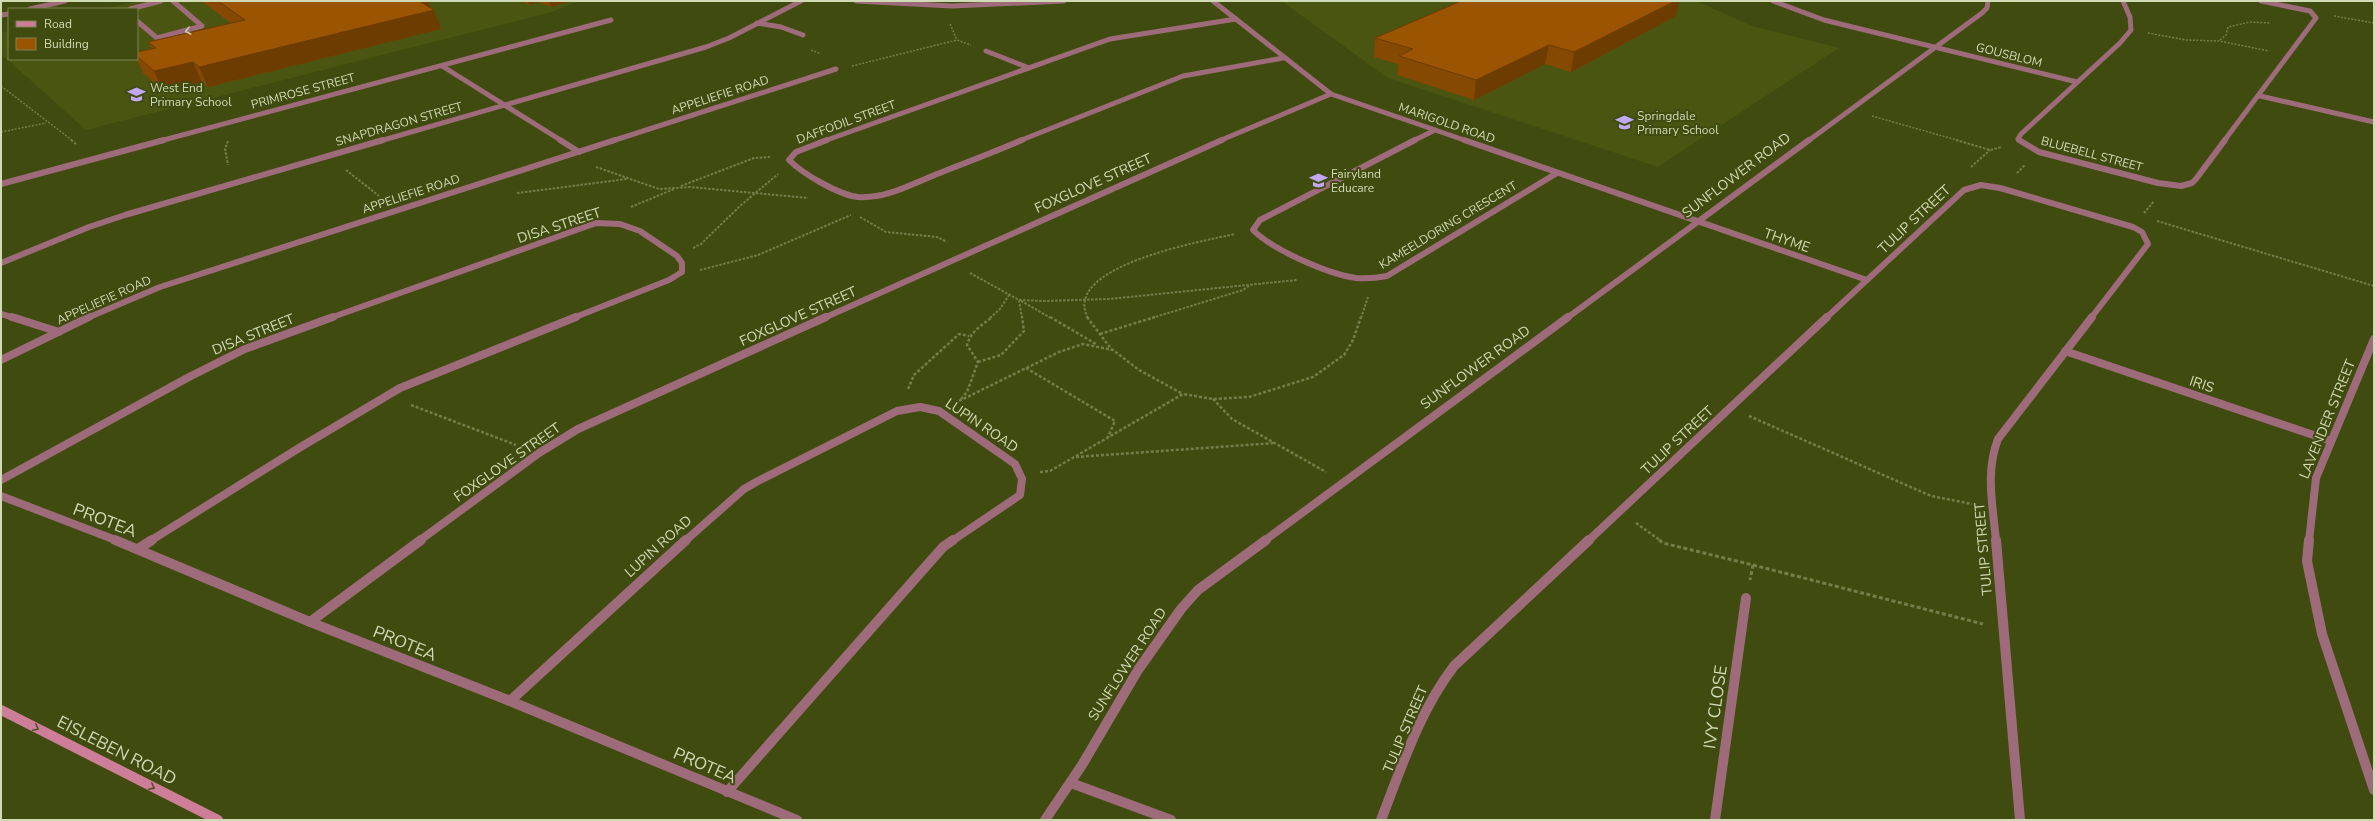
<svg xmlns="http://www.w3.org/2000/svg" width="2375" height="821" font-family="'Nunito Sans',sans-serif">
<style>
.built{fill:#495510}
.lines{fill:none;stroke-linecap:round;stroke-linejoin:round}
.path-far3{stroke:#747e4a;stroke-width:1.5;stroke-dasharray:2 1.5;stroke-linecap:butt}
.path-far2{stroke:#747e4a;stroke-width:2;stroke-dasharray:2.5 1.5;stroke-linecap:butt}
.path-far1{stroke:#747e4a;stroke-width:2.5;stroke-dasharray:3 2;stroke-linecap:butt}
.path{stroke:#747e4a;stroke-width:3;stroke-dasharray:4 2.5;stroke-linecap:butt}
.service{stroke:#9e6b7a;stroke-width:5}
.minor-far3{stroke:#9e6b7a;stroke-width:5}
.minor-far2{stroke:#9e6b7a;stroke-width:6}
.minor-far1{stroke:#9e6b7a;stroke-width:8}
.minor{stroke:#9e6b7a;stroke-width:10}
.tertiary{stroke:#9e6b7a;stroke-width:5}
.secondary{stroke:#ce7e98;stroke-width:10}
.wall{fill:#854902}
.shaded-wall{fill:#6c3c01}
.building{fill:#9b5502;stroke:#6c3c01}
.oneway{stroke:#cbcfae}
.oneway2{stroke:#555324}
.labels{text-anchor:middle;stroke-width:4;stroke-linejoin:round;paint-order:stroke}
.far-street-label{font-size:12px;fill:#d0dab4;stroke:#404b0f}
.far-poi-label{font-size:12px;fill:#d0dab4;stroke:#404b0f;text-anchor:start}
.street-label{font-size:14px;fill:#d0dab4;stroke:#404b0f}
.near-street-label{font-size:17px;fill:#d0dab4;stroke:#404b0f}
</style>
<rect width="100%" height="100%" fill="#404b0f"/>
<!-- built -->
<g class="built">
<polygon points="138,1 579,1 552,12 86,130 1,54 1,33 9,31 9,59 137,59 137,9 104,9"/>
<polygon points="1281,1 1697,1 1752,26 1839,48 1658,167 1388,78"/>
</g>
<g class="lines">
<!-- path-far3 -->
<g class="path-far3">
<polyline points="2334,16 2374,23"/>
<polyline points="950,24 957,40"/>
<polyline points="2148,33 2186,40 2219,41 2269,51"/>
<polyline points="2220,40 2226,35 2228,27 2250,22 2271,23"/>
<polyline points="811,50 821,54"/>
<polyline points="852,66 957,40 971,45"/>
<polyline points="1,86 73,141"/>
<polyline points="1872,116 1960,141"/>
<polyline points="1,132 46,123"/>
</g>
<!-- path-far2 -->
<g class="path-far2">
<polyline points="71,140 76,144"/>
<polyline points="1956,140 1990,150 2002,147"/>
<polyline points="228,141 225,149 228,165"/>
<polyline points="596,167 659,189 690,187 808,198"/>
<polyline points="1971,167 1990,150"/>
<polyline points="346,170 379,196"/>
<polyline points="2017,173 2025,165"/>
<polyline points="681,186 754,158 770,157"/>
<polyline points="517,193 627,179"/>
<polyline points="631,207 674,189"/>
<polyline points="2144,213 2154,201"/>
<polyline points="860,217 886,232 937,237 947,242"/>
<polyline points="2157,221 2374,286"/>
<polyline points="693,248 701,244 740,206 778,174"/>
<polyline points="700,270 758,255 851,215"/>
<polyline points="970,273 1019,300 1043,301 1109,299 1297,280"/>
<polyline points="1019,300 1022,318"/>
<polyline points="1021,301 1051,318"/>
<polyline points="990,318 1000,309 1009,295"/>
<path d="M1088,318C1060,266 1204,241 1235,234"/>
<polyline points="1152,318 1243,290 1250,285"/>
<polyline points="1361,318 1368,297"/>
</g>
<!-- path-far1 -->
<g class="path-far1">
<polyline points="1050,317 1096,344"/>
<polyline points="1087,317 1112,350"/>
<polyline points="1100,334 1155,317"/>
<polyline points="978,362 1001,355 1024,331 1022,317"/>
<polyline points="1026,368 1115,421 1108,437"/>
<polyline points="908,389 914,375 959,334 969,336"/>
<path d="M961,399L967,392L978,362L967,345C971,331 981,326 992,317"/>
<polyline points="1213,399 1232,419 1326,472"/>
<polyline points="959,401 1059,352 1083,344 1113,350 1139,370 1183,394"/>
<polyline points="411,405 516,445"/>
<polyline points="1749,416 1931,496 1972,504"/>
<polyline points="1076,457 1275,443"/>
<polyline points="1040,472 1050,471 1183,394 1213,399 1249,397 1313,377 1344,355 1353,340 1361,317"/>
<polyline points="1636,523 1661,541"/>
</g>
<!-- path -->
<g class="path">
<polyline points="1659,540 1663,543 1753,565 1750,580"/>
<polyline points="1753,565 1983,624"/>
</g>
<!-- service -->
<g class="service">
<polyline points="130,9 161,1"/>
<polyline points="137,21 157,38 202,26 173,1"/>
<polyline points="757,23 781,27 803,35"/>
</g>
<!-- minor-far3 -->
<g class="minor-far3">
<polyline points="1213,1 1331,94 1467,141"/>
<polyline points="1773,1 1824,20 2077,82"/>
<polyline points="30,9 65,1"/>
<polyline points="1,15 9,14"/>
<polyline points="986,51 1029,68"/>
<polyline points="442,66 562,141"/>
<polyline points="2260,96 2374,122"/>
<polyline points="160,141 611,20"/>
<polyline points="380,141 706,47 729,38 801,1"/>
<polyline points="612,141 836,69"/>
<polyline points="824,141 1110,39 1236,19"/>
<polyline points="1019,141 1183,76 1283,58"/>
<polyline points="1219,141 1331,94"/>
<polyline points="1413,141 1435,130"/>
<polyline points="1808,141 1982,13 1987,8 1988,1"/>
<polyline points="2021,141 2018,139 2021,134 2120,43 2131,30 2130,17 2123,1"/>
<polyline points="2224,141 2316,18 2310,11 2261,1"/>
</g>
<!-- minor-far2 -->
<g class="minor-far2">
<polyline points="560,140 579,152"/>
<path d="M827,140L796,152L789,160C803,174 839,195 858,197C886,199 912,184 937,174C965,163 994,152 1022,140"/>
<path d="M1415,140L1260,220L1253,230C1273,250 1328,274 1356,278C1367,279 1377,278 1387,276L1557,173"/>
<polyline points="1464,140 1867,280"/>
<polyline points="2019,140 2039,152 2158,183 2181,186 2192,183 2196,179 2225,140"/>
<polyline points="1,184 164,140"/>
<polyline points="1,263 89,227 125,215 383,140"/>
<polyline points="1,314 15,318"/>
<polyline points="87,318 160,287 615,140"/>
<polyline points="330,318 596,223 620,224 640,231 677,256 682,263 682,272 669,280 573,318"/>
<polyline points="824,318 1222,140"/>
<polyline points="1567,318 1809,140"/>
<polyline points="1826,318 1964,190 1981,185 2000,188 2133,227 2142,232 2148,244 2091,318"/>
</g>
<!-- minor-far1 -->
<g class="minor-far1">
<polyline points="12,317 59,332"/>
<polyline points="2065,351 2331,441"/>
<polyline points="1,360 89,317"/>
<polyline points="1,480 189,377 245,349 333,317"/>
<polyline points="1,496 118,541"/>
<polyline points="150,541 299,448 400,388 576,317"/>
<polyline points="419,541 539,453 578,429 826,317"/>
<polyline points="685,541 744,489 758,481 897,411 920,407 939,411 1015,464 1022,479 1020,495 952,541"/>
<polyline points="1264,541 1568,317"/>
<polyline points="1588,541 1827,317"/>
<path d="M1996,541C1993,507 1985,472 1998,439L2092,317"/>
<polyline points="2309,541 2316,478 2374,339"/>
</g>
<!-- minor -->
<g class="minor">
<polyline points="115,540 310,622 510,701 797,820"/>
<polyline points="1996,540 2020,820"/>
<polyline points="2309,540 2307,561 2322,634 2374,790"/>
<polyline points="138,549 152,540"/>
<polyline points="310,622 421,540"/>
<polyline points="510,701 686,540"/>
<polyline points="1071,783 1171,820"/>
<polyline points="727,792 943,547 953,540"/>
<polyline points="1045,820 1082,765 1138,670 1181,609 1198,590 1266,540"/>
<path d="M1381,820C1402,766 1419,712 1454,666L1589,540"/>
<polyline points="1715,820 1746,598"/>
</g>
<!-- tertiary -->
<polyline class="tertiary" points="856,1 952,6 1064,1"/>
<!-- secondary -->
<polyline class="secondary" points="1,710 218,820"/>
</g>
<!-- wall -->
<g class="wall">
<polygon points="201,1 428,1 431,8 441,29 208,87 202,82 163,91 143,73 136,59 137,59 137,52 152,49 148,42 231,23"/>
<polygon points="522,1 571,1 551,7 539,2 529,5"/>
<polygon points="1676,16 1571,72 1545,64 1474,100 1397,75 1398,64 1374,57 1375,38"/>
</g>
<!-- shaded-wall -->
<g class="shaded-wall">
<polygon points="419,1 428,1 432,11 434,10 441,29 208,87 199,67"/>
<polygon points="528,1 539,1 539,2 529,5"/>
<polygon points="549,1 571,1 551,7"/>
<polygon points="1675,1 1679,1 1676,16 1571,72 1574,52"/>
<polygon points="1549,45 1545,64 1474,100 1476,80"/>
<polygon points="193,62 202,82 163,91 154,71"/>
</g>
<!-- building -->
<g class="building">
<polygon points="218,1 419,1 434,10 199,67 193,62 154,71 137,56 137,52 156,48 148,42 245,20"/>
<polygon points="1461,1 1675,1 1574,52 1549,45 1476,80 1399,56 1413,49 1375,38"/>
</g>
<!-- one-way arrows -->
<defs><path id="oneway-chevron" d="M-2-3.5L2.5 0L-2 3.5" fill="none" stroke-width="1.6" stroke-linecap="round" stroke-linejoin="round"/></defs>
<use class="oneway" href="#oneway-chevron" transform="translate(188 31) rotate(166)"/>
<g class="oneway2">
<use href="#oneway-chevron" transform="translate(36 728) rotate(27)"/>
<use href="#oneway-chevron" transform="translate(152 787) rotate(27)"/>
</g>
<!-- icons -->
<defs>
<symbol id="school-bare" viewBox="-9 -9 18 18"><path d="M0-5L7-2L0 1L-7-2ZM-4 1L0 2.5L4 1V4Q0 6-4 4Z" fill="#c1a8f3" stroke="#404b0f" stroke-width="2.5" paint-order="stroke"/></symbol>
</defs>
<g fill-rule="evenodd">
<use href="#school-bare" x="124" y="82" width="25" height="25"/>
<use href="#school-bare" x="1612" y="110" width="25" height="25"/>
<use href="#school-bare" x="1306" y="168" width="25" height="25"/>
</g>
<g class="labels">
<!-- far-street labels -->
<g class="far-street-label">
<text transform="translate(2009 55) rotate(14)" y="4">GOUSBLOM</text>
<text transform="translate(303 91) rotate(-15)" y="4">PRIMROSE STREET</text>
<text transform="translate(720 95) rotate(-18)" y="4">APPELIEFIE ROAD</text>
<text transform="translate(846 122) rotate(-20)" y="4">DAFFODIL STREET</text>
<text transform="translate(1447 123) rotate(19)" y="4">MARIGOLD ROAD</text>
<text transform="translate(399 124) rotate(-16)" y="4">SNAPDRAGON STREET</text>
<text transform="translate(2092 154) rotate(15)" y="4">BLUEBELL STREET</text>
<text transform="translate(411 194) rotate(-18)" y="4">APPELIEFIE ROAD</text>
<text transform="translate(1448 225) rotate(-31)" y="4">KAMEELDORING CRESCENT</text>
<text transform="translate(104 300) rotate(-24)" y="4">APPELIEFIE ROAD</text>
</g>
<!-- far-poi labels -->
<g class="far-poi-label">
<text x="150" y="92">West End<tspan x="150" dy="14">Primary School</tspan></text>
<text x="1637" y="120">Springdale<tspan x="1637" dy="14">Primary School</tspan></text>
<text x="1331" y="178">Fairyland<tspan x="1331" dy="14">Educare</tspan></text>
</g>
<!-- street labels -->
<g class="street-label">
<text transform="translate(1736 175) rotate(-37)" y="5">SUNFLOWER ROAD</text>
<text transform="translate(1093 183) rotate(-24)" y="5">FOXGLOVE STREET</text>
<text transform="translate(1914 219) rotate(-43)" y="5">TULIP STREET</text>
<text transform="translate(559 225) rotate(-18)" y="5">DISA STREET</text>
<text transform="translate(1787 240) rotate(19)" y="5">THYME</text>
<text transform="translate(798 316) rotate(-24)" y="5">FOXGLOVE STREET</text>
<text transform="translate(253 334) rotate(-22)" y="5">DISA STREET</text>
<text transform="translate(1475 367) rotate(-36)" y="5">SUNFLOWER ROAD</text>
<text transform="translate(2202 384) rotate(19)" y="5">IRIS</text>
<text transform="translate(2327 419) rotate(-68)" y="5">LAVENDER STREET</text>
<text transform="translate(982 425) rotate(34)" y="5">LUPIN ROAD</text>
<text transform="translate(1677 440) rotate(-43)" y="5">TULIP STREET</text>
<text transform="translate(507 462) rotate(-35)" y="5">FOXGLOVE STREET</text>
<text transform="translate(658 546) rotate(-42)" y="5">LUPIN ROAD</text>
<text transform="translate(1983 549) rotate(-95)" y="5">TULIP STREET</text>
<text transform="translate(1127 664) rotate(-57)" y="5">SUNFLOWER ROAD</text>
<text transform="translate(1405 729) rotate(-67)" y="5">TULIP STREET</text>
</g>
<!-- near-street labels -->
<g class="near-street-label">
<text transform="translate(105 520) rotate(21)" y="6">PROTEA</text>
<text transform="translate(405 643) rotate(22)" y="6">PROTEA</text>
<text transform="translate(1715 707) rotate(-82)" y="6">IVY CLOSE</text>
<text transform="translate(117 750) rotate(27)" y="6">EISLEBEN ROAD</text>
<text transform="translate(705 765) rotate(23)" y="6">PROTEA</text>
</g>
</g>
<!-- border -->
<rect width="2375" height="821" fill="none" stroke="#d0dab4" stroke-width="4"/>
<!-- legend -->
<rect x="8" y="8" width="130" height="52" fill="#404b0f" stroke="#7a8451"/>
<rect x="16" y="21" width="20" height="6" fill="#ce7e98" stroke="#7a8451"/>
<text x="44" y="28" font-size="12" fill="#d0dab4">Road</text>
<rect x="16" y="38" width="20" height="12" fill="#9b5502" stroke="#7a8451"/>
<text x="44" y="48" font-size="12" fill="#d0dab4">Building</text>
</svg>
